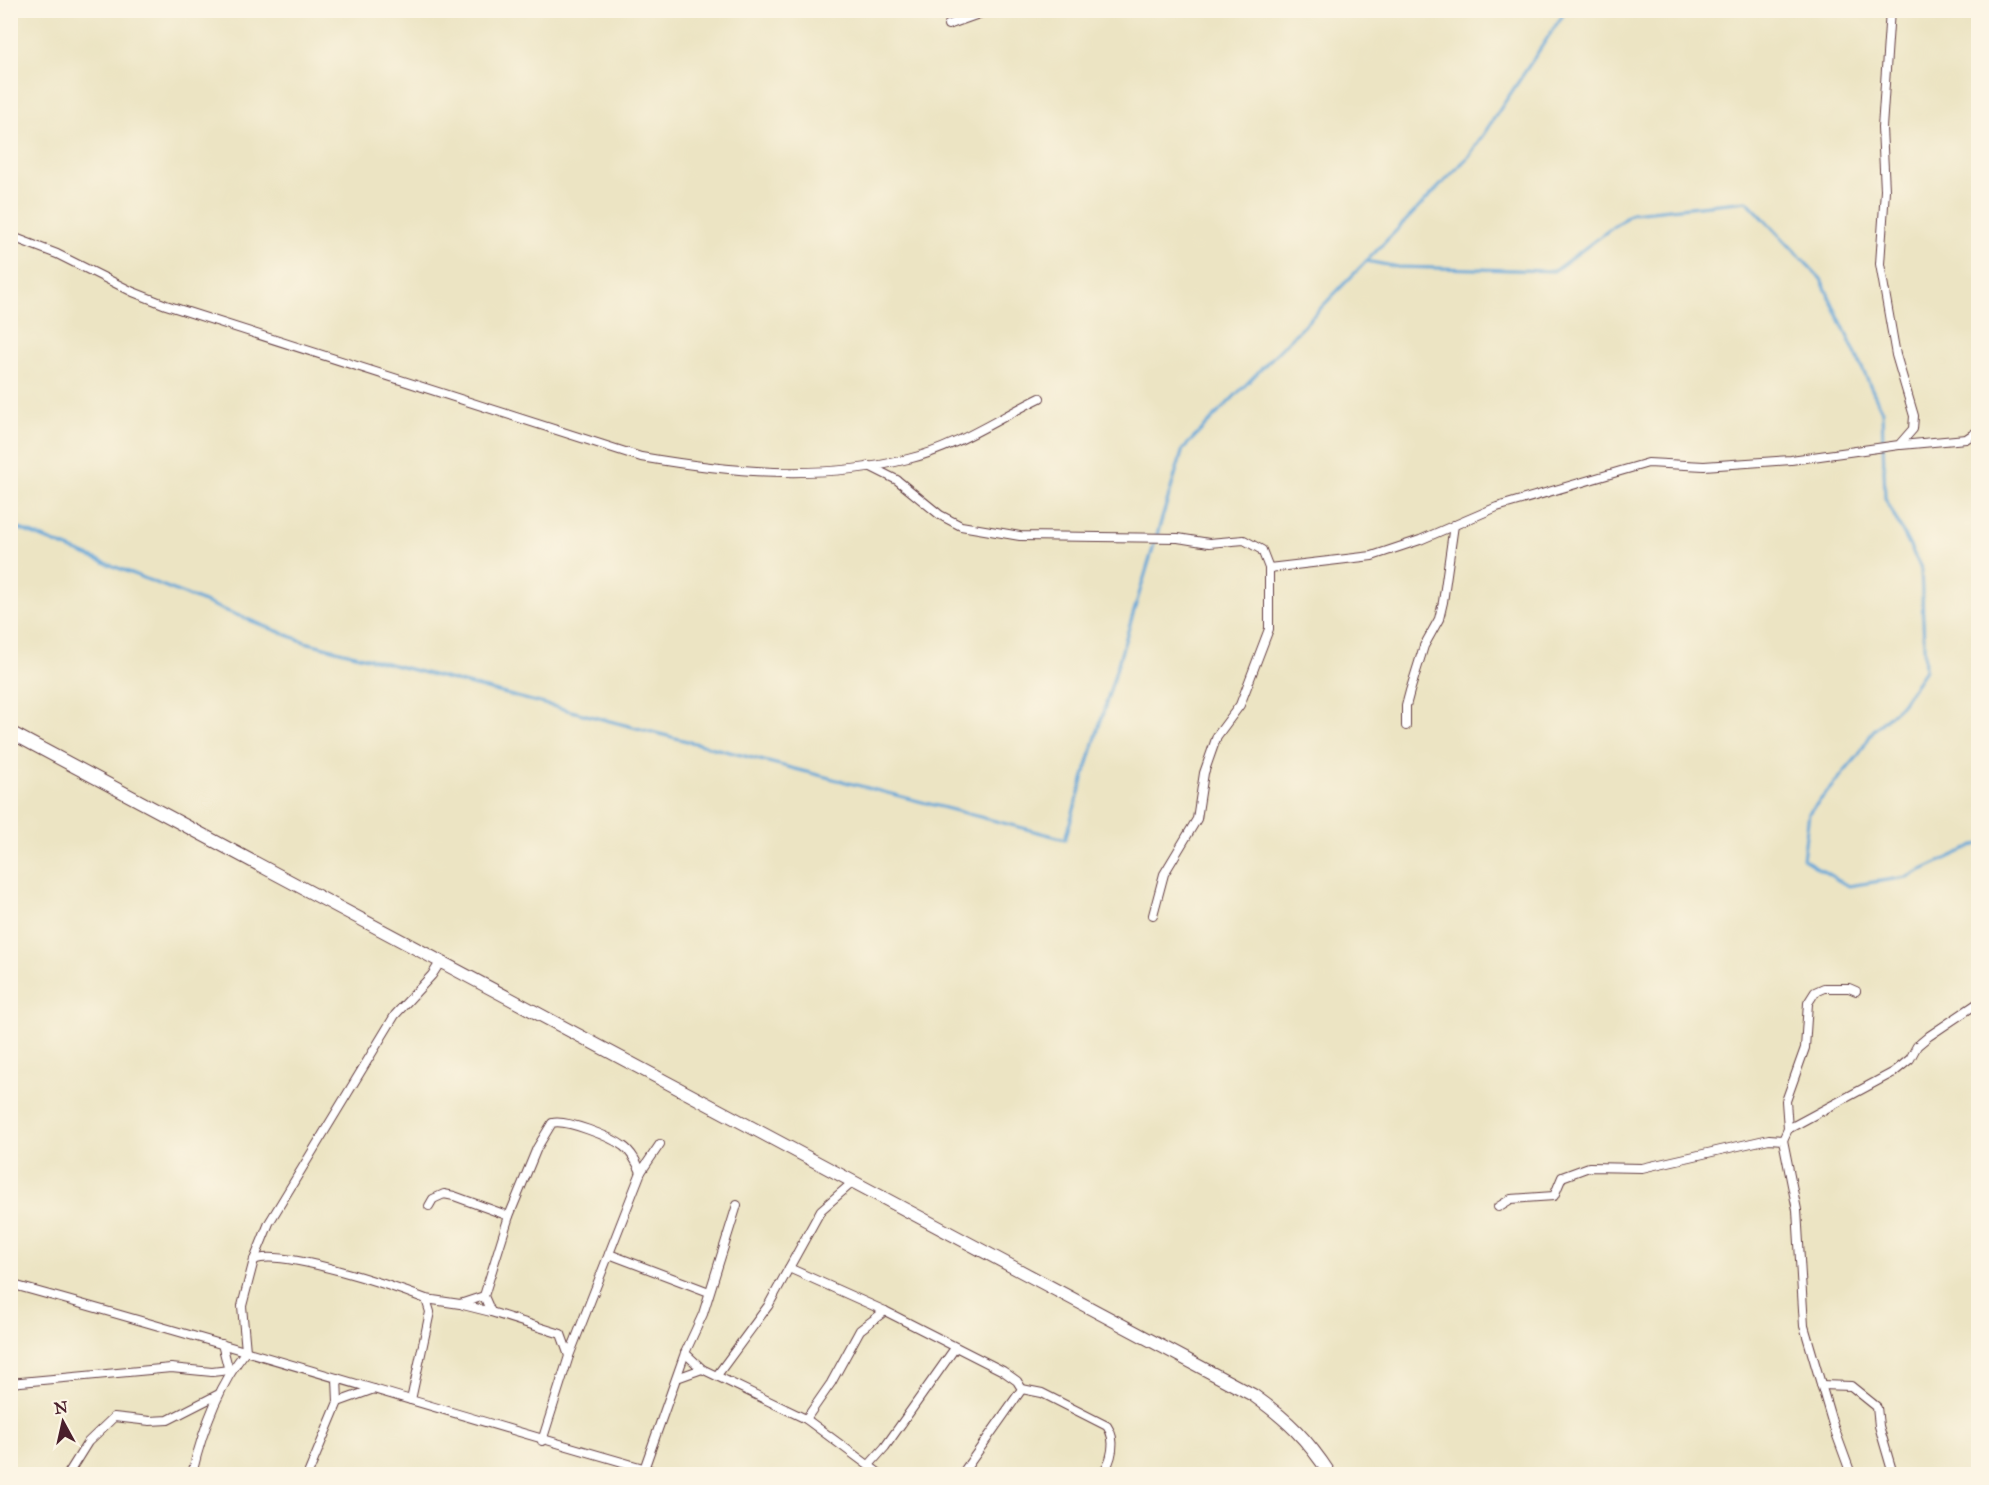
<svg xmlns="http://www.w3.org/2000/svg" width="1989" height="1485" font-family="'IM FELL Great Primer',serif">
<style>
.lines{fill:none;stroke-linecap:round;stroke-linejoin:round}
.stream{stroke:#64a6d8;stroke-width:3}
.street-casing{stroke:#623d42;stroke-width:10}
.secondary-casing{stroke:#623d42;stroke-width:14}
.street{stroke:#fff;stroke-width:8}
.secondary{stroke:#fff;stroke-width:12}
</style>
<rect width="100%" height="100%" fill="#fcf5e5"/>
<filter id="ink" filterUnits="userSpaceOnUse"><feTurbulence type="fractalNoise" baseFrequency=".0167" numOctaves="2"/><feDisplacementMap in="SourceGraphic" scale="12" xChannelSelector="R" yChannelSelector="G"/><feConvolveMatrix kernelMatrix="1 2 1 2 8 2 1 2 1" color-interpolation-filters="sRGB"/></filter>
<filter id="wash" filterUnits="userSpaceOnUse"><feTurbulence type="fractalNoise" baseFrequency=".008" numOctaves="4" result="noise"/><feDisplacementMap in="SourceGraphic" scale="24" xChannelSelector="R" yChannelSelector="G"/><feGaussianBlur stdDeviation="1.35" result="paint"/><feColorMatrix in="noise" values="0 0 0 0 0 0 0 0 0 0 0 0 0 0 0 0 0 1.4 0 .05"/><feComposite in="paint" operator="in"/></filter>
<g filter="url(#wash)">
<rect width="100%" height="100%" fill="#ece4c3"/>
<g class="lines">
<!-- stream -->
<g class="stream">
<polyline points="1366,261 1398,267 1554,271 1632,213 1747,201 1821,279 1882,411 1885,498 1921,568 1925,670 1902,704 1873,731 1858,756 1809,813 1803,859 1848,886 1907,877 1978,844"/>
<polyline points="10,525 305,642 1065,839 1183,449 1469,156 1566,10"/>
</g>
</g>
</g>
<g filter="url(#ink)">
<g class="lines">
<defs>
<g id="street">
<polyline points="948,25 990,10"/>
<path d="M10,236L57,254L133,292L166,305L641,457C728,472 821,481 908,459C955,448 997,419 1040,398"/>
<polyline points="1901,445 1966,439 1978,431"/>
<polyline points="869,466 897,480 940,515 961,526 1020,536 1178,538 1209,543 1244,540 1262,550 1269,568"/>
<polyline points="1406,726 1406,706 1410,691 1424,646 1439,619 1443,602 1454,525"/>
<polyline points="1153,915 1164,874 1197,819 1204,773 1217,736 1240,705 1269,629 1269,568 1372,556 1420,540 1497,507 1648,463 1704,466 1791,460 1899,445 1913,429 1914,416 1896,355 1880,264 1885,190 1882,128 1890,10"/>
<polyline points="1788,1129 1786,1101 1805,1048 1808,1003 1815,992 1824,988 1849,988 1856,991"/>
<polyline points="1783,1140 1788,1129 1894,1072 1910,1059 1917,1046 1929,1036 1978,1003"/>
<polyline points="429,1206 433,1199 444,1194 454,1196 509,1216"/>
<polyline points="1498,1207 1511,1199 1554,1196 1562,1177 1589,1167 1642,1168 1769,1139 1783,1140 1797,1210 1804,1326 1833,1425 1851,1474"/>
<polyline points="609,1254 709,1292"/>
<path d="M254,1260C281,1248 395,1287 426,1299L430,1312L411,1400"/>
<polyline points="789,1268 885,1311 1003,1371 1017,1381 1022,1389 962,1474"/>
<path d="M10,1284C229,1344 446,1412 664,1474"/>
<polyline points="426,1299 460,1304 484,1296"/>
<polyline points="463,1305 491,1312"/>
<polyline points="222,1344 229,1371"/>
<polyline points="685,1353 702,1369 806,1419 880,1474"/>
<polyline points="569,1356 641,1172 660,1144"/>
<polyline points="718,1374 768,1306 821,1210 853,1182"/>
<polyline points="677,1378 702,1369"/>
<polyline points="10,1383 171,1368 212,1372 229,1370"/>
<polyline points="1821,1385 1851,1386 1877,1407 1879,1426 1893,1474"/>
<path d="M1022,1389L1042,1393L1107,1426C1117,1440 1112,1461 1102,1474"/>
<polyline points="338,1402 374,1389"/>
<polyline points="806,1419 831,1383 860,1330 885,1311"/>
<path d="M542,1441L569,1356L561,1334L491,1312L484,1296L509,1216L537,1148L552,1123C566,1119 611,1137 623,1146C632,1152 637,1163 641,1172"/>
<polyline points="869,1465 885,1447 955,1348"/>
<polyline points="644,1469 685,1353 703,1314 737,1205"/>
<polyline points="68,1474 88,1442 114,1417 150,1421 168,1420 219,1394"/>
<path d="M192,1474C202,1432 218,1386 246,1351L242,1306L254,1260L269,1223L395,1015L432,975L441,961"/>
<polyline points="308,1474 338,1402 337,1378"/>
</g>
<path id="secondary" d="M10,732L1253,1395C1288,1420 1307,1439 1330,1474"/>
</defs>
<!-- street casing -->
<use href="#street" class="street-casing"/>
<!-- secondary casing -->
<use href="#secondary" class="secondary-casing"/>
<!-- street -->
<use href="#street" class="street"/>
<!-- secondary -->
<use href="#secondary" class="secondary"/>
</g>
</g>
<!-- margin -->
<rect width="1989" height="1485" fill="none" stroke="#fcf5e5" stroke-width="36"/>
<!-- north arrow -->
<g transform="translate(63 1422) rotate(352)" stroke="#fcf5e5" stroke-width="4.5" paint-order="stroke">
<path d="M0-4.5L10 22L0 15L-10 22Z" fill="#4a1f2b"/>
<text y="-9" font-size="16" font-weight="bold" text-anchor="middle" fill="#4a1f2b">N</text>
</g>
</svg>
